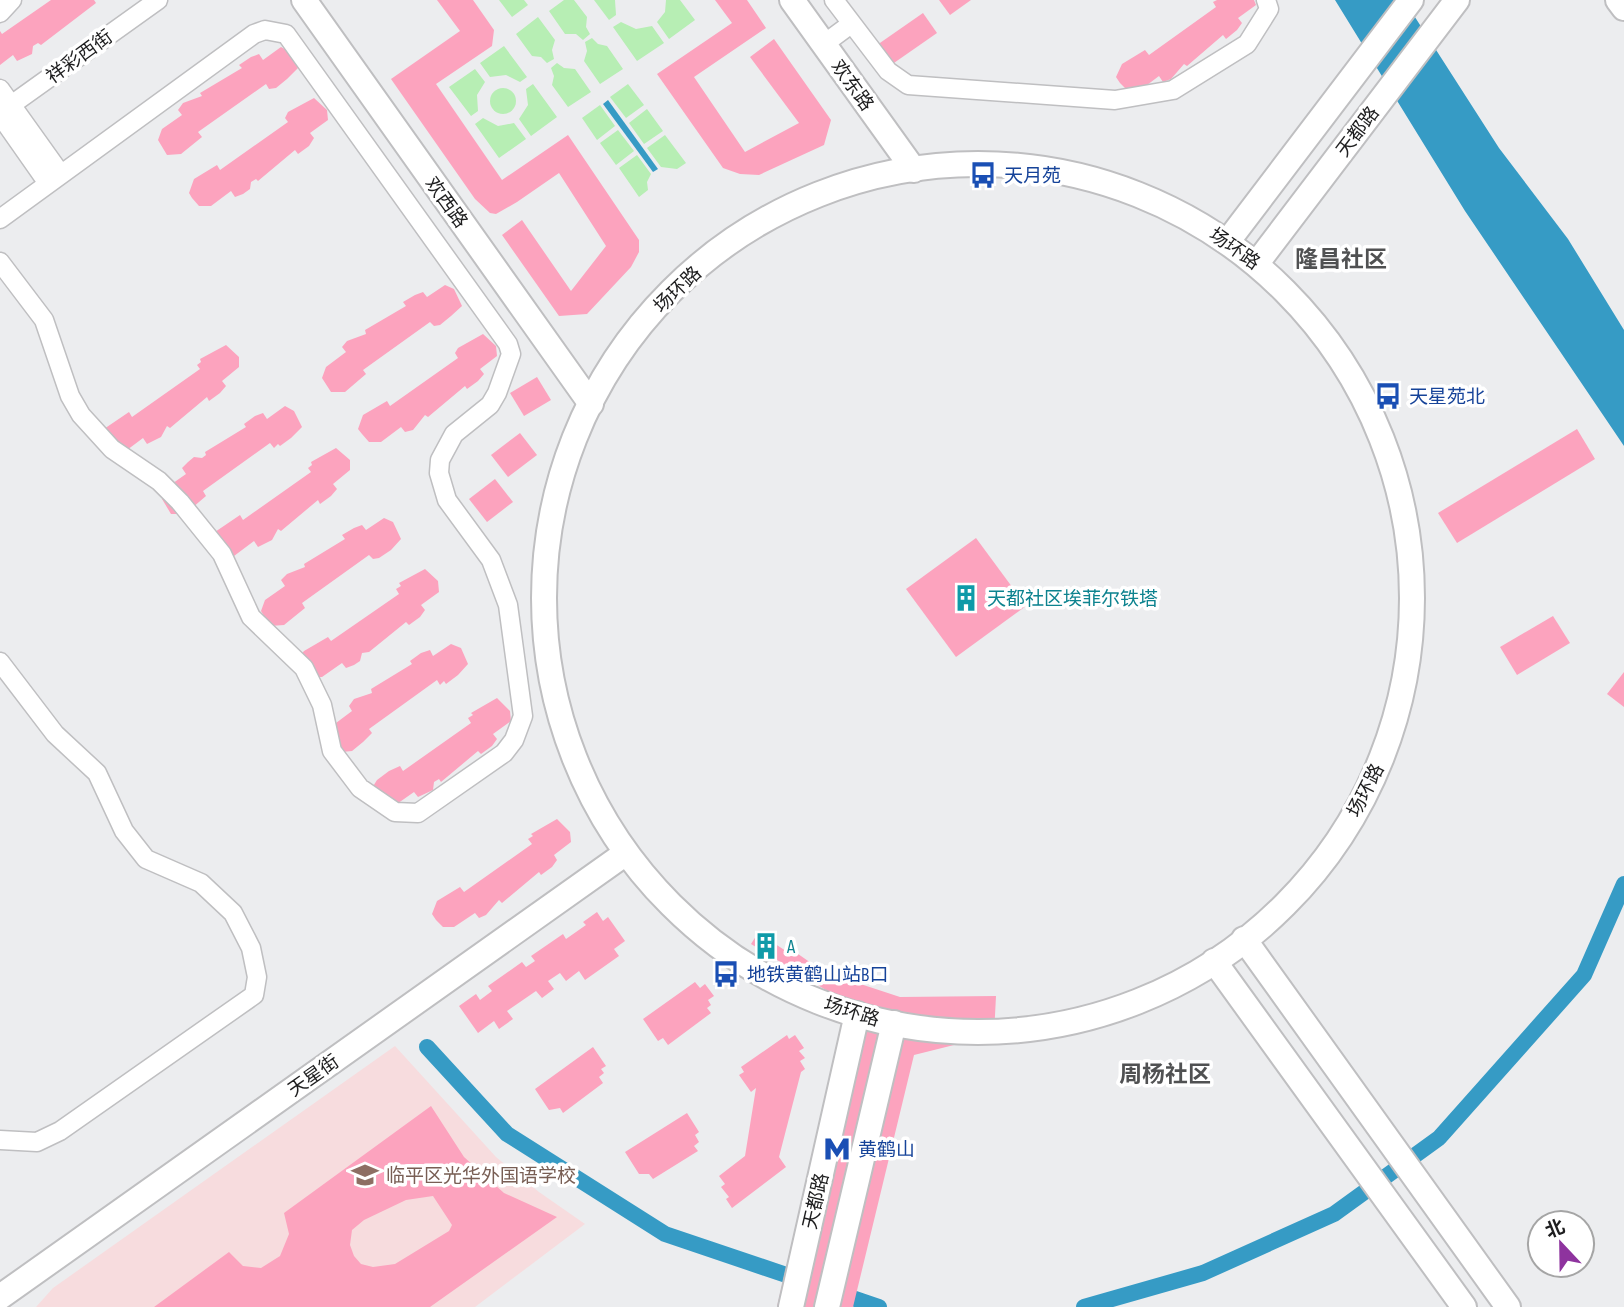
<svg xmlns="http://www.w3.org/2000/svg" width="1624" height="1307" font-family="'Sofia Sans Condensed','Noto Sans SC',sans-serif">
<style>
.education{fill:#f7dcde}
.green{fill:#b7eeb4}
.water{fill:#369bc5}
.lines{fill:none;stroke-linecap:round;stroke-linejoin:round}
.canal{stroke:#369bc5;stroke-width:16}
.building{fill:#fca3be;fill-rule:evenodd}
.street-casing{stroke:#bfbfc1;stroke-width:21}
.secondary-casing{stroke:#bfbfc1;stroke-width:28}
.street{stroke:#fff;stroke-width:18}
.secondary{stroke:#fff;stroke-width:24}
.labels{text-anchor:middle;stroke-width:7;stroke-linejoin:round;paint-order:stroke}
.street-label{font-size:19px;fill:#1e1e1f;stroke:#fff}
.transit-label{font-size:19px;fill:#164399;stroke:#fff;text-anchor:start}
.culture-label{font-size:19px;fill:#0d838f;stroke:#fff;text-anchor:start}
.education-label{font-size:19px;fill:#785e54;stroke:#fff;text-anchor:start}
.quarter-label{font-size:23px;font-weight:bold;fill:#505152;stroke:#fff}
</style>
<rect width="100%" height="100%" fill="#ecedef"/>
<!-- education -->
<polygon class="education" points="395,1046 496,1157 539,1192 585,1224 475,1307 36,1307 53,1288"/>
<!-- green -->
<g class="green">
<polygon points="499,0 524,0 528,5 512,17"/>
<polygon points="564,0 574,0 587,17 586,27 590,34 583,40 576,34 565,34 549,11"/>
<polygon points="594,0 615,0 616,15 609,20"/>
<polygon points="666,0 680,0 695,20 669,39 657,22 665,12"/>
<polygon points="538,17 555,40 552,50 554,59 547,63 541,57 532,56 516,34"/>
<polygon points="621,22 636,29 652,26 664,43 637,61 613,27"/>
<polygon points="592,38 598,44 607,46 623,69 600,84 584,61 587,51 585,42"/>
<polygon points="504,46 527,77 520,82 506,75 490,77 480,63"/>
<polygon points="557,63 564,68 575,69 591,92 568,107 552,85 554,76 551,68"/>
<polygon points="475,69 485,82 477,95 478,111 471,116 449,87"/>
<polygon points="533,84 557,117 531,136 519,119 528,105 526,89"/>
<polygon points="628,84 644,105 626,118 610,97"/>
<circle cx="503" cy="101" r="13"/>
<polygon points="600,105 615,126 597,140 582,118"/>
<polygon points="647,109 663,131 644,144 629,123"/>
<polygon points="483,118 498,126 514,123 526,139 499,158 475,124"/>
<polygon points="618,130 634,151 616,165 600,143"/>
<polygon points="665,135 686,163 677,169 661,167 647,148"/>
<polygon points="637,155 651,174 647,182 648,190 639,197 619,168"/>
</g>
<!-- water -->
<g class="water">
<polygon points="1335,0 1404,0 1499,148 1568,239 1624,330 1624,446 1465,211"/>
<polygon points="608,100 658,169 653,172 603,104"/>
</g>
<g class="lines">
<!-- canal -->
<g class="canal">
<polyline points="427,1047 507,1134 665,1234 804,1281"/>
<polyline points="835,1292 879,1307"/>
<polyline points="1084,1307 1203,1273 1334,1214 1439,1138 1584,975 1624,884"/>
</g>
</g>
<!-- building -->
<g class="building">
<polygon points="51,0 94,0 96,3 41,45 38,43 33,46 32,54 17,61 13,55 0,65 0,31 2,34"/>
<polygon points="437,0 473,0 494,30 492,46 436,84 502,180 568,135 639,240 639,252 631,267 587,314 559,316 502,235 522,220 571,291 606,246 559,173 517,202 496,214 490,213 475,199 391,79 460,31"/>
<polygon points="715,0 747,0 766,28 694,77 745,152 799,123 750,57 774,39 831,120 824,145 759,175 740,174 723,168 657,74 732,23"/>
<polygon points="939,0 971,0 950,15"/>
<polygon points="1217,0 1254,0 1256,5 1238,18 1242,23 1237,30 1226,39 1223,35 1187,66 1184,64 1171,79 1163,82 1159,76 1139,91 1128,91 1120,83 1116,77 1122,64 1145,50 1149,55 1216,7 1213,2"/>
<polygon points="923,13 937,33 891,65 877,45"/>
<polygon points="281,47 290,52 298,68 287,79 276,88 269,89 266,84 198,132 202,137 181,154 167,155 158,140 162,129 182,115 178,110 183,103 202,96 200,93 242,68 239,65 251,57 259,54 263,60"/>
<polygon points="314,98 327,110 328,120 310,133 314,138 309,146 298,154 295,150 258,181 256,179 251,182 250,189 243,194 235,197 231,191 211,206 199,206 192,198 189,193 194,179 217,165 220,170 288,122 285,118 288,112"/>
<polygon points="445,285 454,289 462,306 451,316 440,325 434,326 430,322 363,370 366,374 345,392 331,392 322,378 326,367 346,352 342,347 347,341 366,334 365,330 406,306 403,302 415,295 423,292 427,297"/>
<polygon points="483,334 496,346 497,356 480,369 484,374 478,381 467,389 465,386 428,417 425,415 413,430 405,432 401,427 381,442 369,442 362,434 358,429 363,415 387,401 390,406 458,358 455,353 458,348"/>
<polygon points="226,345 239,357 239,367 222,381 226,386 220,393 209,401 207,397 170,428 167,426 161,437 147,444 143,438 123,453 101,431 129,412 132,417 200,369 197,365 201,362 200,359"/>
<polygon points="537,377 551,400 524,416 510,393"/>
<polygon points="285,406 294,411 302,427 291,438 280,446 278,444 274,448 270,443 203,491 206,496 185,514 171,514 162,499 166,488 186,474 182,468 188,462 194,457 202,458 206,455 205,452 246,427 244,424 255,416 263,413 267,419"/>
<polygon points="1577,429 1595,459 1457,543 1438,513"/>
<polygon points="520,433 537,455 508,477 491,455"/>
<polygon points="336,448 350,460 350,470 333,484 337,489 331,496 320,504 318,500 281,531 278,529 272,540 258,547 254,541 234,556 212,534 240,515 243,520 311,472 308,468 312,465 311,462"/>
<polygon points="495,479 513,502 487,522 469,499"/>
<polygon points="384,518 393,522 401,539 391,550 379,558 373,559 369,555 302,603 305,608 284,625 270,626 261,611 265,600 285,586 281,580 287,574 305,567 304,564 345,539 342,535 354,528 362,525 366,530"/>
<polygon points="976,538 1026,606 956,657 906,589"/>
<polygon points="425,569 438,581 439,592 421,605 425,610 420,617 409,625 406,622 369,652 362,653 360,661 354,665 346,668 342,663 322,677 310,677 300,656 304,651 328,637 331,641 399,594 396,589 401,586 399,583"/>
<polygon points="1553,616 1570,643 1517,675 1500,647"/>
<polygon points="451,644 461,648 468,664 458,675 446,684 444,681 440,685 437,680 369,729 372,733 363,742 352,751 342,752 332,726 352,711 349,706 354,699 372,693 371,689 412,664 410,661 421,653 430,650 433,656"/>
<polygon points="1624,672 1624,707 1607,694"/>
<polygon points="497,698 510,711 511,721 493,734 497,739 492,746 481,754 478,751 441,782 439,779 434,782 433,790 418,797 414,792 394,806 372,788 377,780 389,771 400,766 403,771 471,723 468,718 473,715 471,713"/>
<polygon points="557,819 570,832 571,842 554,855 557,860 552,867 541,875 539,872 502,903 499,900 486,915 479,918 475,913 454,927 443,927 436,920 432,914 437,901 460,887 464,892 532,844 528,839 533,836 531,834"/>
<polygon points="597,912 603,921 608,917 625,941 614,949 619,956 585,980 579,971 566,981 560,973 548,981 554,989 542,998 536,991 507,1011 513,1019 499,1029 494,1021 478,1033 459,1006 476,994 480,1000 492,991 488,986 522,962 526,967 535,961 531,956 563,934 566,939 586,925 583,922"/>
<polygon points="758,933 786,951 788,947 824,972 900,997 996,996 994,1035 914,1055 853,1307 777,1307 847,1003 751,944"/>
<polygon points="695,982 700,988 705,984 714,996 708,1000 711,1005 707,1008 711,1013 668,1045 663,1038 658,1041 643,1019"/>
<polygon points="787,1035 789,1039 795,1035 804,1048 799,1051 805,1058 800,1061 805,1069 801,1072 779,1157 786,1167 732,1208 726,1199 729,1197 721,1187 725,1184 719,1176 745,1156 756,1088 751,1092 739,1075 744,1072 741,1067"/>
<polygon points="593,1047 606,1066 601,1069 604,1073 599,1077 603,1083 563,1113 560,1108 549,1110 535,1089"/>
<path d="M431,1106L464,1157L504,1193L557,1217L430,1307H154L229,1252L243,1266L261,1268L280,1256L289,1234L284,1213ZM433,1196L452,1225L449,1231L395,1264L373,1267L361,1264L354,1256L350,1245L352,1230L364,1220L406,1200Z"/>
<polygon points="687,1113 699,1132 695,1135 699,1142 694,1146 698,1151 653,1179 649,1174 639,1174 625,1152"/>
</g>
<g class="lines">
<defs>
<g id="street">
<polyline points="834,0 888,71 908,85 1115,100 1173,90 1247,44 1269,9 1266,0"/>
<polyline points="0,13 12,0"/>
<polyline points="824,44 851,24"/>
<polyline points="0,89 60,173"/>
<polyline points="0,113 158,0"/>
<polyline points="0,115 47,182"/>
<polyline points="0,219 254,34 265,30 286,34 508,344 511,354 497,393 490,405 454,434 440,460 439,473 447,500 491,560 508,605 523,716 514,740 504,753 418,813 395,812 360,788 332,751 322,705 304,668 251,617 222,554 180,502 159,481 112,449 81,415 70,396 44,320 0,262"/>
<polyline points="0,662 55,734 97,773 124,831 146,859 201,883 233,913 251,948 257,977 254,995 60,1131 37,1142 0,1140"/>
</g>
<g id="secondary">
<polyline points="304,0 591,404"/>
<polyline points="792,0 914,170"/>
<polyline points="1618,0 1624,8"/>
<circle cx="978" cy="598" r="434"/>
<polyline points="1228,241 1411,0"/>
<polyline points="1257,263 1457,0"/>
<polyline points="1244,939 1508,1307"/>
<polyline points="1214,961 1464,1307"/>
<polyline points="0,1297 626,853"/>
<polyline points="791,1307 857,1014"/>
<polyline points="827,1307 894,1023"/>
</g>
</defs>
<!-- street casing -->
<use href="#street" class="street-casing"/>
<!-- secondary casing -->
<use href="#secondary" class="secondary-casing"/>
<!-- street -->
<use href="#street" class="street"/>
<!-- secondary -->
<use href="#secondary" class="secondary"/>
</g>
<!-- icons -->
<defs>
<symbol id="bus-bare" viewBox="-9 -9 18 18"><path d="M-5-6H5V4H4V6H2V4H-2V6H-4V4H-5ZM-3.5-4V0h7V-4ZM-3.5 1.2v1.5H-2V1.2ZM2 1.2v1.5H3.5V1.2Z" fill="#1a4fb4" stroke="#fff" stroke-width="2.5" paint-order="stroke"/></symbol>
<symbol id="building-bare" viewBox="-9 -9 18 18"><path d="M-4-6H4V6H1V3H-1V6H-4ZM-2.5-4.3h1.7v1.8h-1.7ZM.8-4.3h1.7v1.8H.8ZM-2.5-1h1.7V.8h-1.7ZM.8-1h1.7V.8H.8Z" fill="#0f9aa8" stroke="#fff" stroke-width="2.5" paint-order="stroke"/></symbol>
<symbol id="metro-bare" viewBox="-9 -9 18 18"><path d="M-5.5 5V-5H-3L0 0L3-5H5.5V5H3V-.5L0 4L-3-.5V5Z" fill="#1a4fb4" stroke="#fff" stroke-width="2.5" paint-order="stroke"/></symbol>
<symbol id="school-bare" viewBox="-9 -9 18 18"><path d="M0-5L7-2L0 1L-7-2ZM-4 1L0 2.5L4 1V4Q0 6-4 4Z" fill="#8d6e63" stroke="#fff" stroke-width="2.5" paint-order="stroke"/></symbol>
</defs>
<g fill-rule="evenodd">
<use href="#bus-bare" x="964" y="156" width="38" height="38"/>
<use href="#bus-bare" x="1369" y="377" width="38" height="38"/>
<use href="#building-bare" x="947" y="579" width="38" height="38"/>
<use href="#building-bare" x="747" y="927" width="38" height="38"/>
<use href="#bus-bare" x="707" y="955" width="38" height="38"/>
<use href="#metro-bare" x="818" y="1130" width="38" height="38"/>
<use href="#school-bare" x="346" y="1156" width="38" height="38"/>
</g>
<g class="labels">
<!-- street labels -->
<g class="street-label">
<text transform="translate(79 56) rotate(-36)" y="7">祥彩西街</text>
<text transform="translate(853 85) rotate(54)" y="7">欢东路</text>
<text transform="translate(1357 131) rotate(-53)" y="7">天都路</text>
<text transform="translate(447 202) rotate(54)" y="7">欢西路</text>
<text transform="translate(1235 248) rotate(35)" y="7">场环路</text>
<text transform="translate(677 289) rotate(-44)" y="7">场环路</text>
<text transform="translate(1365 790) rotate(-63)" y="7">场环路</text>
<text transform="translate(852 1011) rotate(17)" y="7">场环路</text>
<text transform="translate(313 1075) rotate(-35)" y="7">天星街</text>
<text transform="translate(815 1201) rotate(-77)" y="7">天都路</text>
</g>
<!-- transit labels -->
<g class="transit-label">
<text x="1004" y="182">天月苑</text>
<text x="1409" y="403">天星苑北</text>
<text x="747" y="981">地铁黄鹤山站B口</text>
<text x="858" y="1156">黄鹤山</text>
</g>
<!-- culture labels -->
<g class="culture-label">
<text x="987" y="605">天都社区埃菲尔铁塔</text>
<text x="787" y="953">A</text>
</g>
<!-- education labels -->
<g class="education-label">
<text x="386" y="1182">临平区光华外国语学校</text>
</g>
<!-- quarter labels -->
<g class="quarter-label">
<text x="1341" y="267">隆昌社区</text>
<text x="1165" y="1082">周杨社区</text>
</g>
</g>
<!-- north arrow -->
<g transform="translate(1561 1244) rotate(338)"><circle r="33" fill="#ffffff" stroke="#a5a5a5" stroke-width="2"/>
<path d="M0-5L12 26L0 18L-12 26Z" fill="#8e339e"/>
<text y="-10" font-size="19" font-weight="bold" text-anchor="middle" fill="#1e1e1f">北</text>
</g>
</svg>
